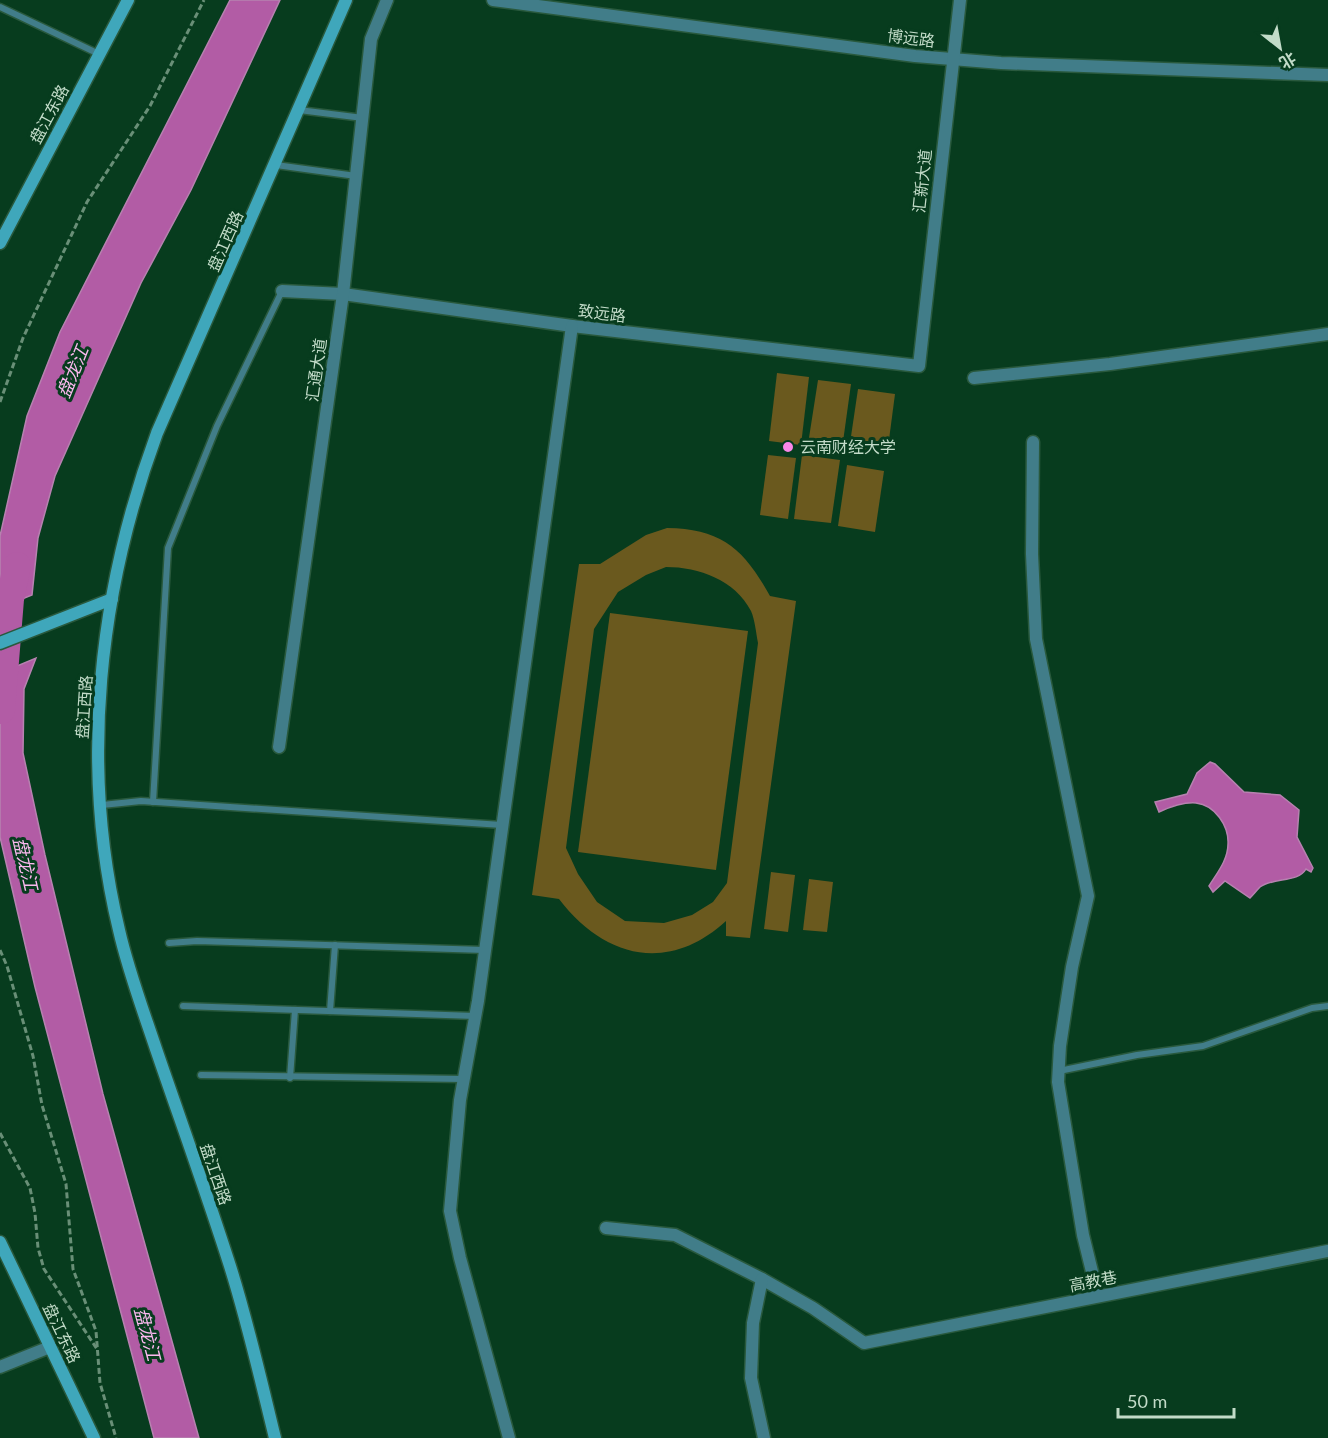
<svg xmlns="http://www.w3.org/2000/svg" width="1328" height="1438" font-family="Lato,'Noto Sans SC',sans-serif">
<style>
.green{fill:#6a591e;fill-rule:evenodd}
.water{fill:#b25ca5;stroke:#b782b0;stroke-width:1.5}
.lines{fill:none;stroke-linecap:round;stroke-linejoin:round}
.river{stroke:#b25ca5;stroke-width:28}
.lane-casing{stroke:#29593d;stroke-width:9}
.street-casing{stroke:#29593d;stroke-width:15}
.secondary-casing{stroke:#29593d;stroke-width:15}
.path{stroke:#698f77;stroke-width:3;stroke-dasharray:6 3;stroke-linecap:butt}
.lane{stroke:#417d89;stroke-width:6}
.street{stroke:#417d89;stroke-width:12}
.secondary{stroke:#3fa7bb;stroke-width:12}
.poi-dot{fill:#f987e8;stroke:#073c1e;stroke-width:2}
.labels{text-anchor:middle;stroke-width:6;stroke-linejoin:round;paint-order:stroke}
.street-label{font-size:16px;fill:#c2dbc8;stroke:#073c1e}
.poi-label{font-size:16px;fill:#c2dbc8;stroke:#073c1e;text-anchor:start}
.water-label{font-size:18px;font-style:italic;fill:#fbb8ef;stroke:#073c1e}
</style>
<rect width="100%" height="100%" fill="#073c1e"/>
<!-- green -->
<g class="green">
<polygon points="777,373 809,377 801,445 769,441"/>
<polygon points="818,380 851,384 842,449 808,444"/>
<polygon points="858,389 895,394 887,455 849,450"/>
<polygon points="768,455 796,458 788,519 760,515"/>
<polygon points="802,455 840,460 831,523 794,519"/>
<polygon points="847,465 884,471 875,532 838,526"/>
<path d="M667,528C722,529 744,549 770,596L796,601L750,938L726,936V921C668,974 604,958 559,899L532,895L579,564H600L646,535ZM666,567C699,567 735,580 751,611C755,620 756,633 758,643L727,883L713,902L692,915L664,923L625,921L597,902L578,874L566,848L594,629L618,592L646,575Z"/>
<polygon points="610,613 748,631 716,870 578,852"/>
<polygon points="771,872 795,875 788,932 764,929"/>
<polygon points="809,879 833,882 827,932 803,930"/>
</g>
<!-- water -->
<g class="water">
<polygon points="230,0 280,0 191,190 141,283 55,476 38,538 32,595 0,608 0,536 27,416 60,332"/>
<polygon points="36,658 24,689 23,753 45,855 103,1094 199,1438 154,1438 35,987 0,837 0,673"/>
<path d="M1210,762L1215,764L1244,792L1280,795L1299,810L1297,837L1313,868L1311,872L1306,869C1298,883 1274,877 1260,887C1257,890 1253,895 1250,898L1225,881L1213,892L1209,886C1217,873 1228,860 1228,844C1229,826 1215,805 1196,803C1184,802 1170,807 1159,812L1155,802L1187,794L1197,773Z"/>
</g>
<g class="lines">
<!-- river -->
<polyline class="river" points="1,710 10,599 17,566"/>
<defs>
<g id="lane">
<polyline points="0,7 99,54"/>
<polyline points="299,110 363,118"/>
<polyline points="276,165 356,176"/>
<polyline points="153,802 168,548 217,426 282,291"/>
<polyline points="102,805 141,801 502,825"/>
<polyline points="169,943 197,941 485,950"/>
<polyline points="183,1006 475,1016"/>
<polyline points="330,1011 335,945"/>
<polyline points="1059,1071 1137,1055 1203,1046 1312,1008 1328,1006"/>
<polyline points="201,1075 463,1079"/>
<polyline points="290,1078 295,1010"/>
</g>
<g id="street">
<polyline points="493,0 915,56 1001,63 1328,75"/>
<polyline points="282,291 343,294 572,326 919,366 960,0"/>
<polyline points="974,378 1110,364 1328,334"/>
<polyline points="1033,442 1032,554 1036,639 1088,896 1072,967 1060,1046 1058,1082 1083,1235 1098,1296"/>
<polyline points="279,747 343,294 371,39 387,0"/>
<polyline points="606,1228 675,1235 762,1279 813,1308 864,1343 1328,1251"/>
<polyline points="762,1279 753,1323 751,1378 764,1438"/>
<polyline points="0,1367 50,1347"/>
<polyline points="509,1438 460,1258 450,1211 460,1100 478,1001 572,326"/>
</g>
<g id="secondary">
<polyline points="0,243 128,0"/>
<polyline points="0,643 112,599"/>
<polyline points="0,1242 94,1438"/>
<path d="M275,1438C261,1381 248,1323 230,1266C207,1194 181,1122 156,1049C143,1010 128,970 119,930C79,765 99,590 157,433L346,0"/>
</g>
</defs>
<!-- lane casing -->
<use href="#lane" class="lane-casing"/>
<!-- street casing -->
<use href="#street" class="street-casing"/>
<!-- secondary casing -->
<use href="#secondary" class="secondary-casing"/>
<!-- path -->
<g class="path">
<polyline points="0,402 23,338 87,202 150,106 204,0"/>
<polyline points="0,950 7,966 33,1056 42,1105 66,1184 73,1269 96,1331 100,1383 116,1438"/>
<polyline points="0,1133 30,1188 35,1213 38,1248 44,1269 97,1349"/>
</g>
<!-- lane -->
<use href="#lane" class="lane"/>
<!-- street -->
<use href="#street" class="street"/>
<!-- secondary -->
<use href="#secondary" class="secondary"/>
</g>
<!-- markers -->
<circle class="poi-dot" cx="788" cy="447" r="6"/>
<g class="labels">
<!-- street labels -->
<g class="street-label">
<text transform="translate(911 38) rotate(7)" y="6">博远路</text>
<text transform="translate(49 114) rotate(-62)" y="6">盘江东路</text>
<text transform="translate(922 181) rotate(-84)" y="6">汇新大道</text>
<text transform="translate(225 241) rotate(-66)" y="6">盘江西路</text>
<text transform="translate(602 313) rotate(7)" y="6">致远路</text>
<text transform="translate(316 370) rotate(-82)" y="6">汇通大道</text>
<text transform="translate(84 707) rotate(-86)" y="6">盘江西路</text>
<text transform="translate(216 1174) rotate(71)" y="6">盘江西路</text>
<text transform="translate(1093 1281) rotate(-11)" y="6">高教巷</text>
<text transform="translate(62 1333) rotate(64)" y="6">盘江东路</text>
</g>
<!-- poi labels -->
<g class="poi-label">
<text x="800" y="453">云南财经大学</text>
</g>
<!-- water labels -->
<g class="water-label">
<text transform="translate(73 372) rotate(-68)" y="6">盘龙江</text>
<text transform="translate(25 864) rotate(77)" y="6">盘龙江</text>
<text transform="translate(147 1334) rotate(75)" y="6">盘龙江</text>
</g>
</g>
<!-- north arrow -->
<g transform="translate(1280 48) rotate(149)" stroke="#073c1e" stroke-width="4.5" paint-order="stroke">
<path d="M0-4.5L10 22L0 15L-10 22Z" fill="#c2dbc8"/>
<text y="-9" font-size="16" font-weight="bold" text-anchor="middle" fill="#c2dbc8">北</text>
</g>
<!-- scale -->
<path d="M1118 1408v9h116v-9" fill="none" stroke="#c2dbc8" stroke-width="3"/>
<text x="1127" y="1408" font-size="18" fill="#c2dbc8" stroke="#073c1e" stroke-width="4.5" paint-order="stroke">50 m</text>
</svg>
